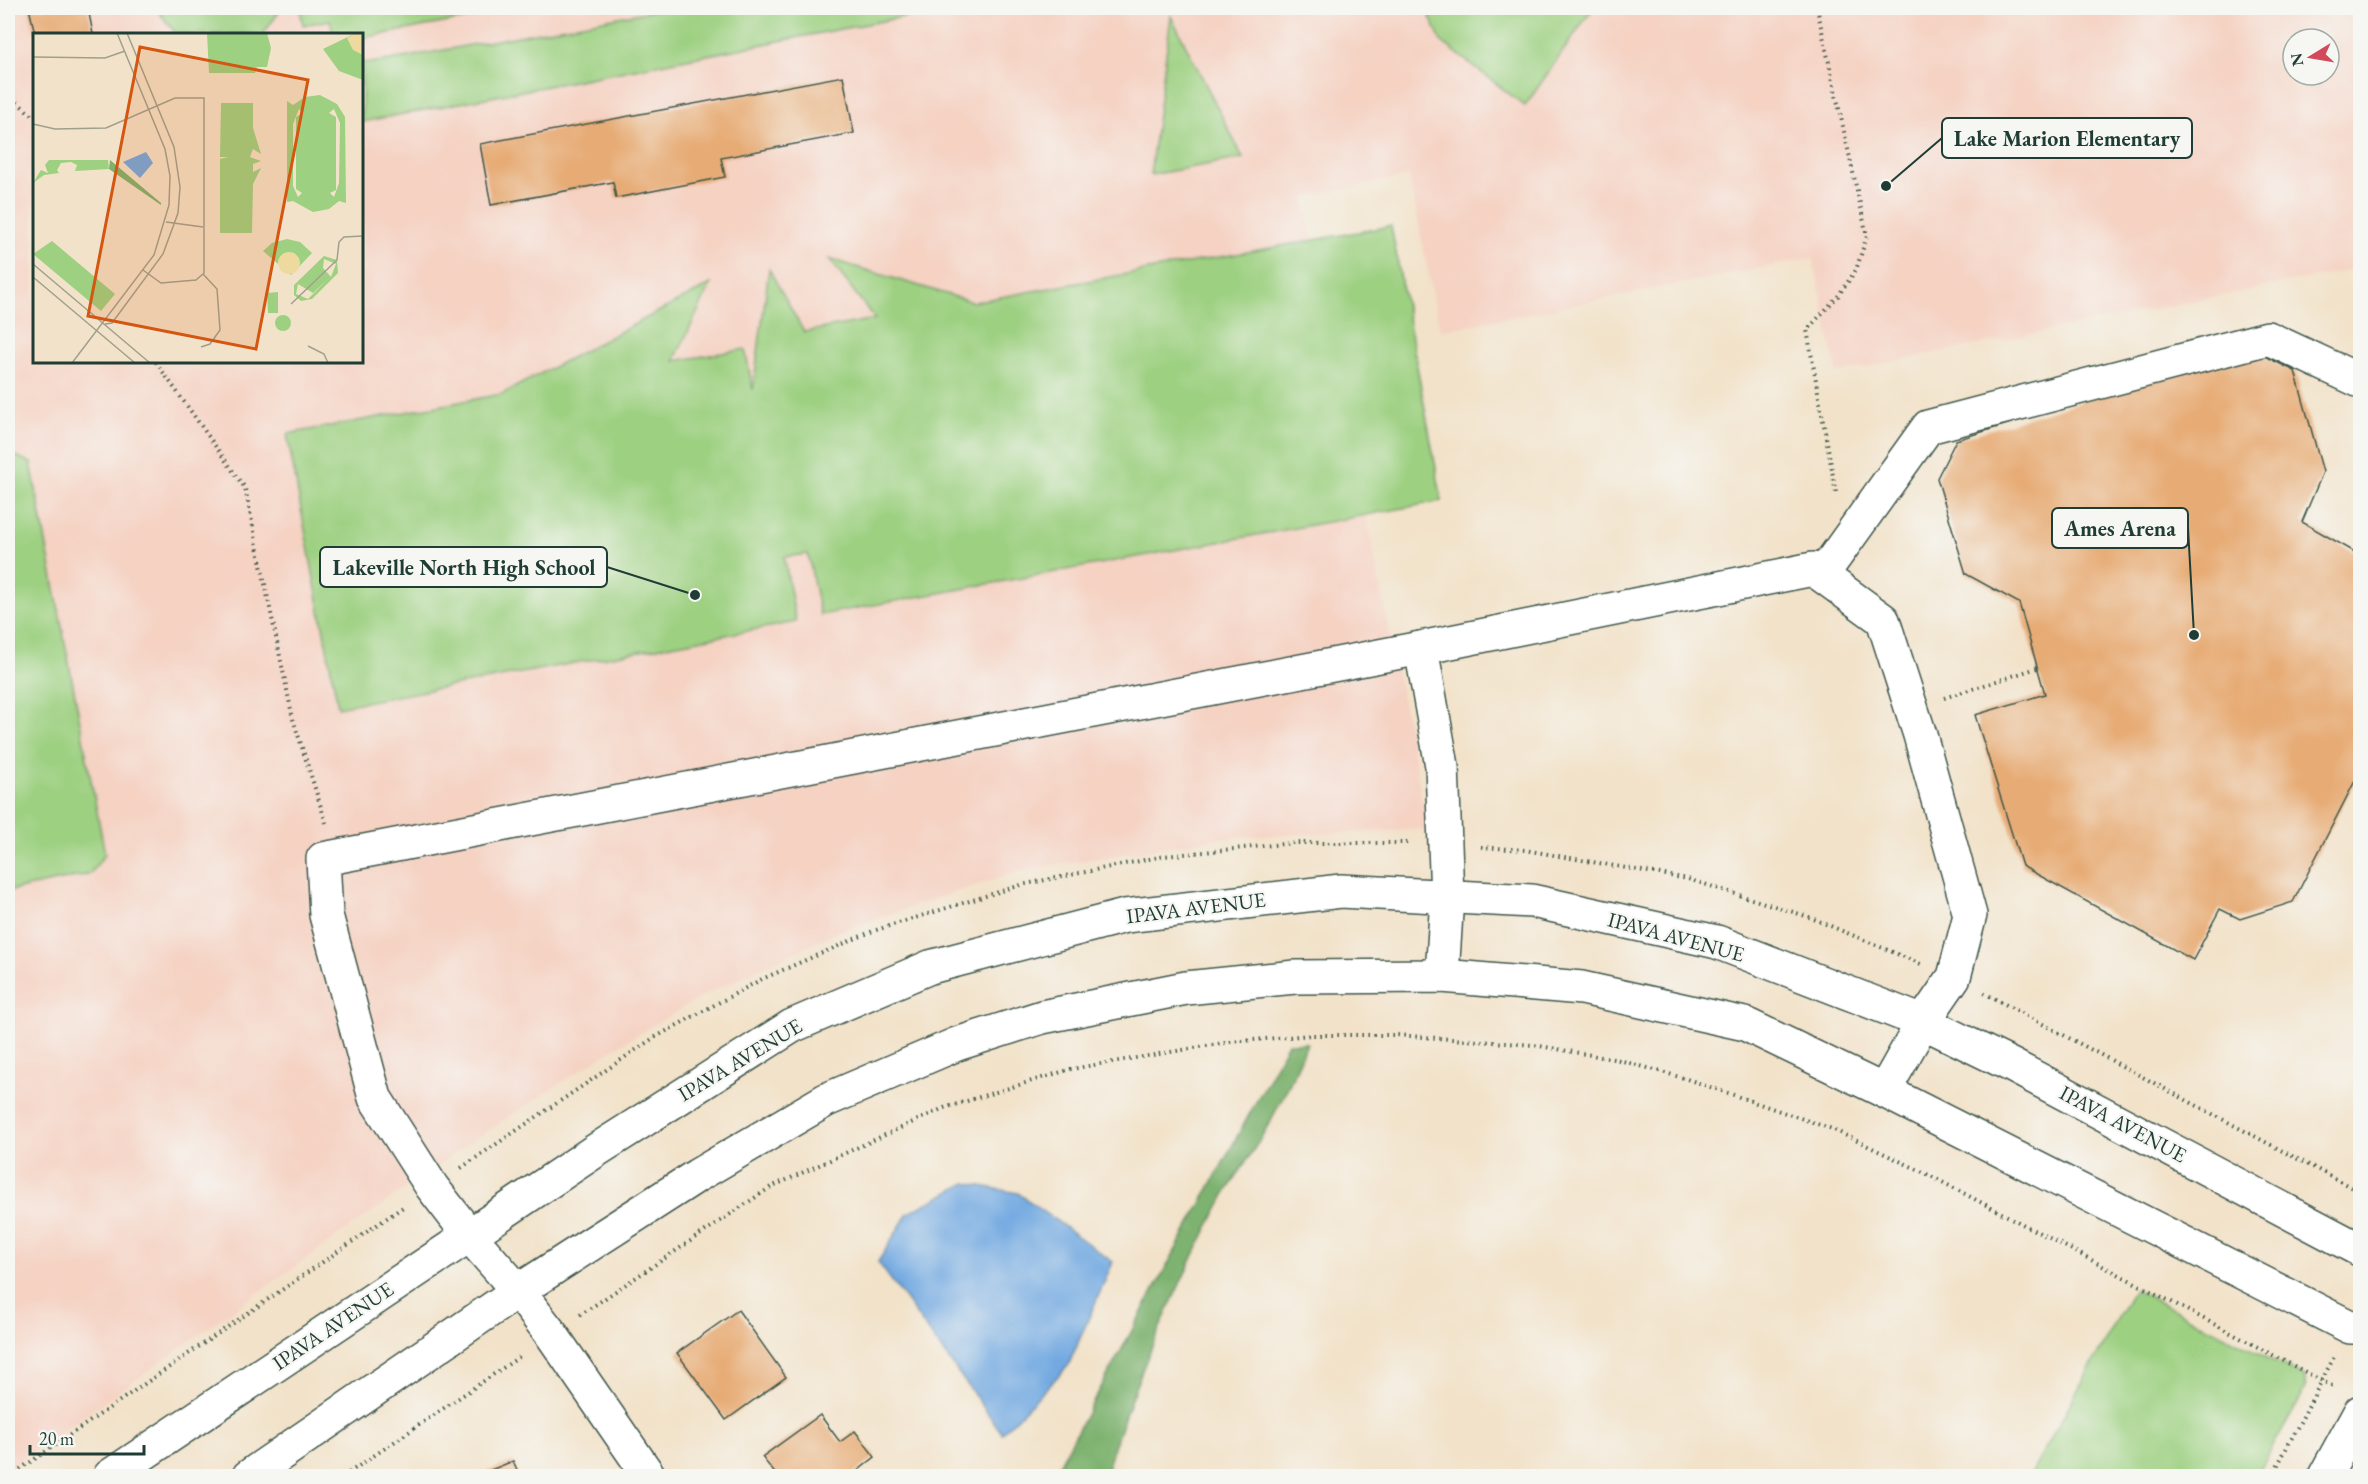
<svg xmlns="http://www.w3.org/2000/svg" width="2368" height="1484" font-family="'EB Garamond',serif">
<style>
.built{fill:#f5d2c2;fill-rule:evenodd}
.green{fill:#9dd081;stroke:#5e865a;stroke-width:1.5}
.forest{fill:#7eb26f;stroke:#4e7852;stroke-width:1.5}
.water{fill:#72a9e1;stroke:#48738a;stroke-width:1.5}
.building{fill:#e7ac76}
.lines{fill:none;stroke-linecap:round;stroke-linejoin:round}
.minor-casing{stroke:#3f564a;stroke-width:36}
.major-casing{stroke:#3f564a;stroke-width:36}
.path{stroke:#3f564a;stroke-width:4;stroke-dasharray:1.5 4.5;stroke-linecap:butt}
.minor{stroke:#fff;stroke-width:33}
.major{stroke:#fff;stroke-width:33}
.labels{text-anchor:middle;stroke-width:4.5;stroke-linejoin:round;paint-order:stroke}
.street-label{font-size:21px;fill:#1f3d34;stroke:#f6f6f2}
.inset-road{fill:none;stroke:#9ea08d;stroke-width:1.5}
.view{fill:#d45610;fill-opacity:0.15;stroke:#d45610;stroke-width:3}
.inset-edge{fill:none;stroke:#1f3d34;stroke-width:3}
.leader{fill:none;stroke:#1f3d34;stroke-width:2}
.callout-dot{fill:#1f3d34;stroke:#f6f6f2;stroke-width:2}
.callout{fill:#f6f6f2;stroke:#1f3d34;stroke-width:2}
.callout-label{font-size:22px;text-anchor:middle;font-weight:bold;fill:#1f3d34}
</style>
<rect width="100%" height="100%" fill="#f6f6f2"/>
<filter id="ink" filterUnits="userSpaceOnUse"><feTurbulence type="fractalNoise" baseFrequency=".0167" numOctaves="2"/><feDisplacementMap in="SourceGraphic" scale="12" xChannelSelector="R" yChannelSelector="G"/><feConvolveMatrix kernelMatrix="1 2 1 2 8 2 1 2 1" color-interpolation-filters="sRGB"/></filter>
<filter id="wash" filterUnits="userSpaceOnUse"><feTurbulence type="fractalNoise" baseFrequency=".008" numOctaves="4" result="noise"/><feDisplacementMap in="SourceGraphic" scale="24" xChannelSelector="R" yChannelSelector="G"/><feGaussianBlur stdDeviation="1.35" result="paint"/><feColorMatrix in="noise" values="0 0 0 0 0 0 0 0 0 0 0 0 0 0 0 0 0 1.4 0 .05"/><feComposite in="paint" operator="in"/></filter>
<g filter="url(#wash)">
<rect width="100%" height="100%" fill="#f2e2c9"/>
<!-- built -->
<path class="built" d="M8,8H2360V268L1837,373L1813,258L1440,331L1409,176L1304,197L1428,829L1222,838L1019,871L837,932L708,993L605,1054L474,1140L8,1470ZM34,34H362V362H34ZM2293,39H2329V75H2293Z"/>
<!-- green -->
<g class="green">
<polygon points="156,8 282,8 263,34 176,34"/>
<polygon points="300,8 523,8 362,38 362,34 333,34 330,20 303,25"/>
<polygon points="666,8 949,8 362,122 362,62 371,63 402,58"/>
<polygon points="1426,8 1593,8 1525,106 1441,41"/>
<polygon points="1171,16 1243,158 1150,175"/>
<polygon points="1391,226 1442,501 820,615 808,554 784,557 796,622 338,707 287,434 502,394 711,284 674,361 745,349 753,390 769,269 804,332 875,319 829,259 973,302"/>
<polygon points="8,452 31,463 105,854 90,874 8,891"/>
<polygon points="2134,1289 2303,1376 2306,1388 2256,1476 2030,1476"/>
</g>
<!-- forest -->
<path class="forest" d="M1288,1043H1307C1295,1076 1277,1110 1259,1141C1248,1159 1235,1177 1225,1195C1176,1286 1134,1378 1105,1476H1053Z"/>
<!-- water -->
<polygon class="water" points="966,1183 1018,1193 1113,1262 1068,1366 1002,1433 878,1262 908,1213"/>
<g id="blocks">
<!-- building -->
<g class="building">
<polygon points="29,8 88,8 93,34 35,34"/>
<polygon points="843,76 854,133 721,158 725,177 616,198 613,182 491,205 480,144"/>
<polygon points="2250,349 2295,371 2323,472 2302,522 2360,555 2360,771 2293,902 2240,919 2220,909 2193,960 2022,866 1975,715 2045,694 2019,603 1966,574 1937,478 1956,440"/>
<polygon points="738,1310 786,1377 726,1420 677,1353"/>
<polygon points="820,1415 840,1442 855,1431 875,1457 851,1476 777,1476 762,1457"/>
<polygon points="513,1461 520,1476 476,1476"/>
</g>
</g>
</g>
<g filter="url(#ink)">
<use href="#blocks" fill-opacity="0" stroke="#3f564a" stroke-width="1.5"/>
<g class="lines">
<defs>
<g id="minor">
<polyline points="1822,575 1928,427 2268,338 2360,381"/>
<polyline points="1421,648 1442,766 1447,897 1442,976"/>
<polyline points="110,1476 595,1151 792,1026 930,967 1125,916 1341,891 1532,901 1717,942 1923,1022 2011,1065 2360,1250"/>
<polyline points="249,1476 518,1291 698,1175 826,1100 957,1044 1042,1017 1186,988 1295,977 1442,976 1582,988 1745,1024 1884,1091 2350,1327 2360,1327"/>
<polyline points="649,1476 552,1335 518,1291 469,1235 432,1187 375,1098 326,915 323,859 1421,648 1813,569 1883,620 1920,735 1970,915 1954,977 1923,1022 1884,1091"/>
</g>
<polyline id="major" points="2325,1476 2360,1412"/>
</defs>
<!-- minor casing -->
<use href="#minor" class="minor-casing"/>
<!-- major casing -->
<use href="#major" class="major-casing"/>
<!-- path -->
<g class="path">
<polyline points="1817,8 1867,236 1856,270 1838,296 1807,330 1836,493"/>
<polyline points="8,94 34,117"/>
<polyline points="156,362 245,488 293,719 326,823"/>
<polyline points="1944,698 2037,668"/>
<polyline points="1481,847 1525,850 1688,879 1809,917 1921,964"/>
<polyline points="1984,993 2360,1192"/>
<polyline points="461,1168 652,1039 762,979 873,931 1021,885 1164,856 1293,843 1411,843"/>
<polyline points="580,1315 771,1187 944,1108 1071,1069 1230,1042 1311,1035 1396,1035 1534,1045 1619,1060 1687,1079 1832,1129 1923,1172 2334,1387"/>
<polyline points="10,1476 403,1207"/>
<polyline points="344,1476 522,1355"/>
<polyline points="2272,1476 2334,1357"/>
</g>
<!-- minor -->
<use href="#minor" class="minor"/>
<!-- major -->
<use href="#major" class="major"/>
</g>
</g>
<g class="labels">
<!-- street labels -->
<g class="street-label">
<text transform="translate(1196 908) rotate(-7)" y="7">IPAVA AVENUE</text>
<text transform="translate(1676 937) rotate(15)" y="7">IPAVA AVENUE</text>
<text transform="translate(740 1060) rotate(-31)" y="7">IPAVA AVENUE</text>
<text transform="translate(2123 1124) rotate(28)" y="7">IPAVA AVENUE</text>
<text transform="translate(333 1326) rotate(-34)" y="7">IPAVA AVENUE</text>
</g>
</g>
<!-- overview -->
<g transform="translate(33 33)">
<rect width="330" height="330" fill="#f2e2c9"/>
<path d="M174,0H234L238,15L234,34H224L222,40H176ZM323,0H330V47L306,38L290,16ZM287,62L304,71L312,84L313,170L306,168L296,176L280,179L260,168L254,169V68L260,72L272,64ZM266,76L270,80L263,84V156L269,160L265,164L260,153V91ZM301,76L307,90L306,150L301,164L297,160L303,157V84L296,80ZM188,70H220V95L228,121L220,116L217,124L228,128L220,131V139L228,135L220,151L219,200H187V126L195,124H187ZM16,127H75L76,136L42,138L44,132L38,129L28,130L24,137L26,140L11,142L0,150L8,137L15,140L12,132ZM254,206L267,209L279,220L258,242L230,218L239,210ZM19,208L82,261L68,278L0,221ZM291,223L304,227L305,240L279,266L268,268L261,262V252ZM291,226L303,231L298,244L290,235ZM296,245L275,266L263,261L265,251L280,260ZM245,259V280H235L234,260ZM242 290a8 8 0 1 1 16 0a8 8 0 1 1-16 0Z" fill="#9dd081" fill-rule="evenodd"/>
<path d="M77,127L128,170V172L76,136Z" fill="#7eb26f"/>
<path d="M323,0H330V22L320,17L314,5ZM245 230a11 11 0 1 1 22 0a11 11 0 1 1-22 0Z" fill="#eeda9e"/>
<path d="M113,119L120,130L107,145L90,129Z" fill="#72a9e1"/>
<path class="inset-road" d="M0,24L72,25L92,18M0,91L22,96L73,95L142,65H171V240L163,247L128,250L110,237M133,189L170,194M0,231L117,330M0,244L102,330M258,271L304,227L306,209L311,204L330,203M72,291L79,290L130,221L145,180L147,154L141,114L94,0M275,313L291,321L295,330M168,314L177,311L187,297L184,256L170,241M39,330L121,222L136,172L137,143L132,116L84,0"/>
<path class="view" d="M107,14L275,47L223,316L55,283Z"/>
<rect width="330" height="330" class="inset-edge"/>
</g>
<!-- callouts -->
<path class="leader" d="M1886 186L1942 138M2194 635L2188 528M695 595L607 567"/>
<g class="callout-dot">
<circle cx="1886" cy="186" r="6"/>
<circle cx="2194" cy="635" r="6"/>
<circle cx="695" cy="595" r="6"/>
</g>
<g class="callout">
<rect x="1942" y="118" width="250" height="40" rx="6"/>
<rect x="2052" y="508" width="136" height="40" rx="6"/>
<rect x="320" y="547" width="287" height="40" rx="6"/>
</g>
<g class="callout-label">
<text x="2067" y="146">Lake Marion Elementary</text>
<text x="2120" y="536">Ames Arena</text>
<text x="464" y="575">Lakeville North High School</text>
</g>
<!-- margin -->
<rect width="2368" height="1484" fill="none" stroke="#f6f6f2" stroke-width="30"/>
<!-- north arrow -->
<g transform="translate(2311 57) rotate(259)"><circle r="28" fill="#f6f6f2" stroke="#a0aca6" stroke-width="1.5"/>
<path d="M0-4.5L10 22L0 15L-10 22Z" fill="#d1495b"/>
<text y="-9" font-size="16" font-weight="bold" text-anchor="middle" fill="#1f3d34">N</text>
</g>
<!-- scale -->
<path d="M30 1445v9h114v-9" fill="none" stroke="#1f3d34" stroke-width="3"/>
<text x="39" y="1445" font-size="18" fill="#1f3d34" stroke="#f6f6f2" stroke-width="4.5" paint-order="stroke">20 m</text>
</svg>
